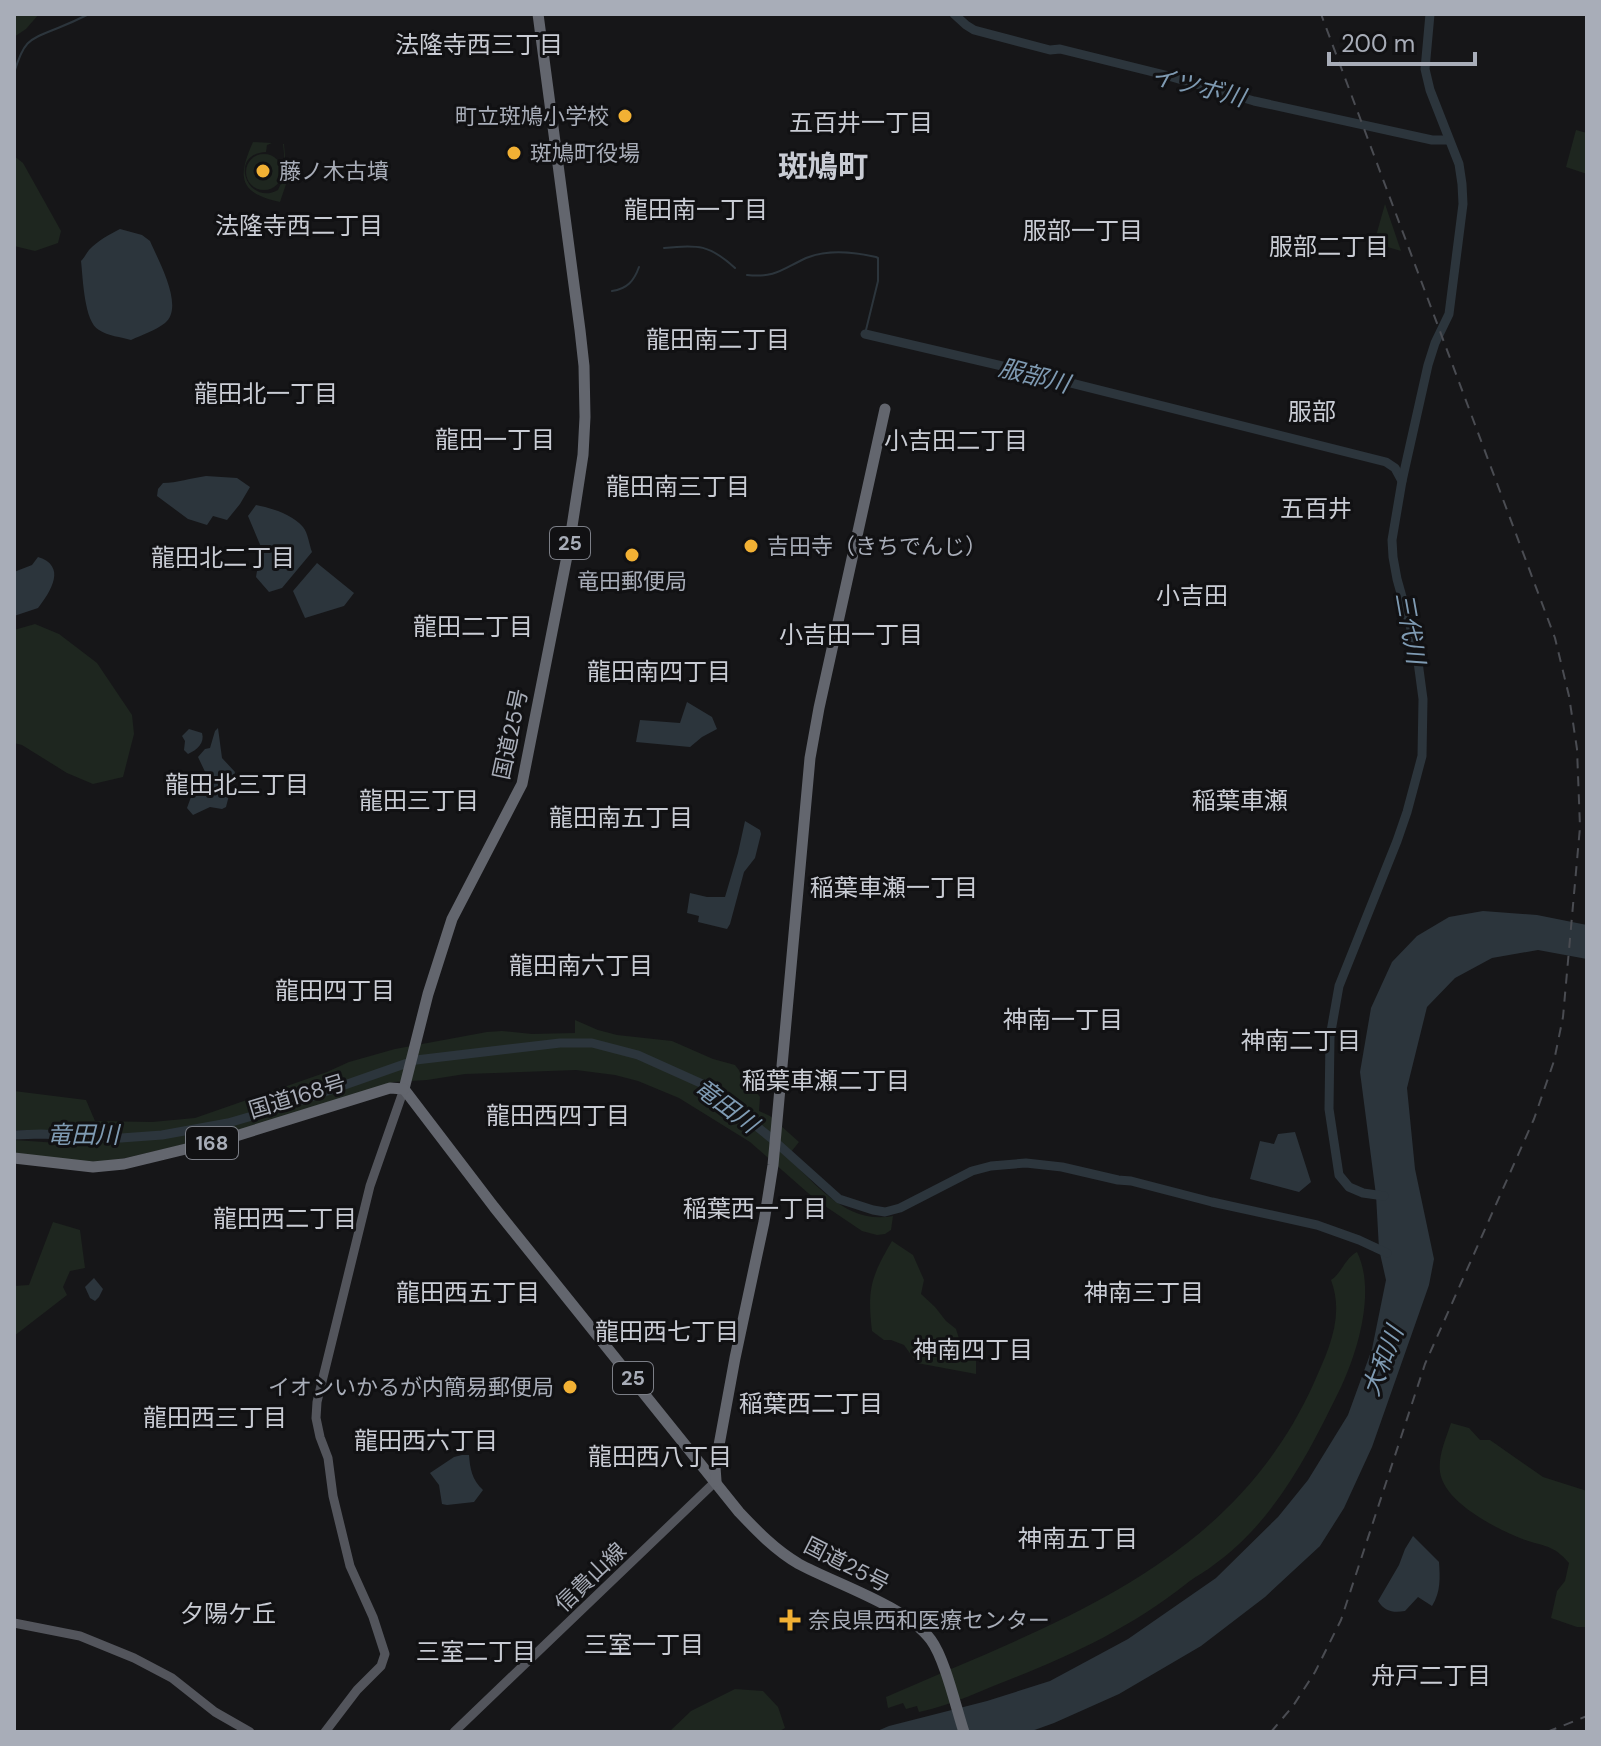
<svg xmlns="http://www.w3.org/2000/svg" width="1601" height="1746" font-family="'DM Sans','Noto Sans JP',sans-serif">
<style>
.green{fill:#1e261f}
.water{fill:#2c353c}
.lines{fill:none;stroke-linecap:round;stroke-linejoin:round}
.stream{stroke:#2c353c;stroke-width:2}
.river{stroke:#2c353c;stroke-width:9}
.major{stroke:#53555c;stroke-width:9}
.highway{stroke:#63666e;stroke-width:11}
.rail{stroke:#4a4c52;stroke-width:2;stroke-dasharray:10 8;stroke-linecap:butt}
.poi-dot{fill:#f2b134;stroke:#111113;stroke-width:3}
.labels{text-anchor:middle;stroke-width:6;stroke-linejoin:round;paint-order:stroke}
.shield{fill:#111113;stroke:#7b7e86;stroke-width:2}
.shield-label{font-size:20px;font-weight:bold;fill:#a8adb8}
.poi-label{font-size:22px;fill:#a8adb8;stroke:#111113;text-anchor:start}
.street-label{font-size:22px;fill:#a8adb8;stroke:#111113}
.neighbourhood-label{font-size:24px;fill:#c9ccd4;stroke:#111113}
.water-label{font-size:24px;font-style:italic;fill:#7f9bb3;stroke:#111113}
.district-label{font-size:30px;font-weight:bold;fill:#c9ccd4;stroke:#111113}
</style>
<rect width="100%" height="100%" fill="#161618"/>
<!-- green -->
<g class="green">
<polygon points="14,14 39,14 26,29 14,37"/>
<polygon points="1576,130 1587,133 1587,174 1566,167"/>
<path d="M253,142L272,143L267,145L266,152C227,154 248,207 278,190C286,174 285,162 283,144H284L287,181L280,202C239,193 237,178 253,142Z"/>
<circle cx="264" cy="172" r="18"/>
<polygon points="14,156 23,163 61,231 58,243 35,251 14,246"/>
<polygon points="1385,204 1401,251 1374,243"/>
<polygon points="35,624 59,634 97,663 132,715 134,734 123,777 93,784 67,773 22,745 14,743 14,630"/>
<path d="M575,1020L598,1030L617,1035L672,1041L713,1059L735,1065L760,1097L759,1111L770,1116L799,1142L787,1157C817,1185 847,1225 893,1216L891,1230L885,1234L877,1235L862,1231L816,1200L750,1142L679,1098L638,1081L615,1075L576,1070L465,1074L427,1080L394,1082L232,1133L100,1164L14,1155V1140L73,1144L74,1131L14,1130V1091L86,1100L95,1121L152,1122L195,1118L327,1072L349,1062L395,1049L487,1032L502,1031L532,1034L575,1033Z"/>
<polygon points="53,1222 80,1230 85,1268 70,1271 63,1287 67,1295 14,1336 14,1286 29,1285"/>
<path d="M892,1241L913,1255L924,1280L921,1294L935,1307L946,1321L956,1329L961,1345L976,1361V1374L917,1363L904,1345L891,1340H884L872,1331C867,1289 871,1277 892,1241Z"/>
<path d="M1357,1252C1376,1290 1358,1351 1341,1387C1316,1438 1291,1489 1252,1531C1240,1544 1225,1557 1211,1567C1203,1573 1193,1578 1186,1584C1134,1625 1077,1653 1016,1677C984,1689 953,1705 919,1712L917,1706L906,1709L903,1703L888,1708L886,1697C1054,1623 1230,1567 1313,1385C1328,1351 1345,1317 1331,1280C1342,1273 1345,1258 1357,1252Z"/>
<path d="M1451,1423L1469,1428L1480,1440H1490L1543,1477L1587,1491V1627H1577L1551,1618L1557,1591L1565,1581L1569,1563C1552,1543 1542,1547 1520,1538C1495,1528 1444,1502 1440,1472C1438,1455 1446,1439 1451,1423Z"/>
<polygon points="735,1689 763,1691 778,1707 785,1728 778,1732 669,1732 691,1711"/>
</g>
<!-- water -->
<g class="water">
<path d="M120,229L142,235L150,241C158,260 185,307 165,323C156,330 142,335 131,340C121,337 108,336 99,330C84,322 83,278 81,261C84,258 86,254 89,250C97,241 110,234 120,229Z"/>
<path d="M206,476L237,478L250,487L240,504L227,520L213,516L207,525L188,519L157,496L158,489L163,483C177,483 191,478 206,476Z"/>
<path d="M256,505C271,508 292,514 303,527C308,533 309,544 312,552L282,588L269,592L256,577L261,547L248,516Z"/>
<path d="M38,557C67,566 51,591 38,608L14,616V572L32,565Z"/>
<polygon points="317,563 354,593 344,606 305,618 293,591"/>
<polygon points="687,702 712,717 717,729 702,737 690,747 636,742 640,720 680,723"/>
<polygon points="218,728 222,758 235,772 226,807 222,809 210,807 193,815 187,808 191,797 202,788 208,778 198,757 205,749 210,748 215,731"/>
<path d="M189,729L202,733C205,743 197,750 188,754L184,750L185,741L182,736Z"/>
<polygon points="745,821 760,830 761,834 755,858 744,872 730,924 727,929 698,922 699,916 687,913 690,893 707,897 725,897 738,853"/>
<polygon points="1483,911 1537,915 1587,925 1587,959 1538,950 1492,958 1455,978 1427,1007 1407,1088 1415,1169 1434,1259 1429,1285 1372,1447 1344,1508 1320,1546 1265,1597 1201,1646 1119,1694 1054,1723 1029,1732 875,1732 889,1726 987,1701 1050,1681 1128,1639 1216,1578 1278,1517 1308,1480 1348,1415 1372,1349 1386,1280 1379,1249 1376,1195 1360,1072 1371,1008 1392,962 1417,936 1449,917"/>
<polygon points="1295,1132 1311,1182 1299,1192 1250,1179 1260,1141 1274,1144 1278,1134"/>
<polygon points="94,1278 103,1289 99,1297 95,1301 90,1298 85,1287"/>
<path d="M462,1455H469C470,1469 472,1480 483,1490L474,1502L447,1505L442,1504L439,1485L430,1473L454,1457Z"/>
<path d="M1413,1536L1439,1562C1440,1577 1441,1592 1432,1606L1418,1597L1405,1611C1394,1613 1385,1612 1378,1601L1399,1565L1405,1549Z"/>
</g>
<g class="lines">
<!-- stream -->
<g class="stream">
<path d="M14,73C24,40 28,40 58,28C68,24 79,19 89,14"/>
<path d="M664,248C698,244 710,245 735,268"/>
<path d="M747,275C776,278 782,269 806,258C828,249 854,252 876,257L878,258V281L865,334"/>
<path d="M612,291C627,289 634,281 639,267"/>
</g>
<!-- river -->
<g class="river">
<polyline points="954,14 966,25 974,30 1050,50 1060,49 1165,75 1254,101 1432,140 1448,140"/>
<polyline points="865,334 1015,369 1386,462 1395,468 1402,481"/>
<polyline points="14,1135 41,1134 121,1138 162,1135 228,1123 276,1109 416,1060 560,1043 592,1043 638,1055 707,1086 771,1138 839,1199 873,1210 885,1212 900,1208 972,1171 991,1166 1026,1163 1062,1167 1118,1180 1131,1181 1212,1202 1317,1225 1359,1240 1387,1253"/>
<polyline points="1384,1196 1363,1193 1349,1187 1339,1175 1329,1109 1330,1037 1339,986 1397,841 1407,812 1422,756 1423,699 1416,647 1397,579 1393,557 1392,540 1402,481 1428,365 1435,343 1449,314 1463,204 1462,184 1459,164 1430,90 1425,69 1430,14"/>
</g>
<!-- major -->
<g class="major">
<polyline points="14,1623 80,1636 134,1658 172,1678 215,1712 250,1732"/>
<polyline points="325,1732 357,1690 381,1666 385,1654 373,1617 350,1566 333,1496 328,1458 320,1437 316,1418 317,1402 370,1186 404,1089"/>
<polyline points="454,1732 716,1481"/>
</g>
<!-- highway -->
<g class="highway">
<polyline points="404,1089 428,994 452,919 522,784 569,546 583,455 585,417 584,366 580,330 538,14"/>
<path d="M404,1089L494,1207L739,1512C757,1531 775,1550 799,1564C836,1584 906,1606 931,1640C945,1659 956,1708 964,1732"/>
<polyline points="14,1158 93,1167 124,1164 223,1140 390,1088 404,1089"/>
<polyline points="716,1481 715,1467 735,1358 764,1222 773,1165 810,758 819,708 885,409"/>
</g>
<!-- rail -->
<g class="rail">
<polyline points="1271,1732 1293,1706 1315,1672 1341,1620 1425,1364 1534,1119 1554,1061 1563,1017 1580,827 1577,749 1569,696 1555,638 1321,14"/>
<polyline points="1547,1732 1587,1716"/>
</g>
</g>
<!-- markers -->
<g class="poi-dot">
<circle cx="625" cy="116" r="8"/>
<circle cx="514" cy="153" r="8"/>
<circle cx="263" cy="171" r="8"/>
<circle cx="751" cy="546" r="8"/>
<circle cx="632" cy="555" r="8"/>
<circle cx="570" cy="1387" r="8"/>
<path d="M786 1608h8v8h8v8h-8v8h-8v-8h-8v-8h8z"/>
</g>
<g class="labels">
<!-- shield labels -->
<g class="shield">
<rect x="550" y="527" width="40" height="32" rx="6"/>
<rect x="186" y="1127" width="52" height="32" rx="6"/>
<rect x="613" y="1362" width="40" height="32" rx="6"/>
</g>
<g class="shield-label">
<text x="570" y="550">25</text>
<text x="212" y="1150">168</text>
<text x="633" y="1385">25</text>
</g>
<!-- poi labels -->
<g class="poi-label">
<text x="609" y="124" text-anchor="end">町立斑鳩小学校</text>
<text x="530" y="161">斑鳩町役場</text>
<text x="279" y="179">藤ノ木古墳</text>
<text x="767" y="554">吉田寺（きちでんじ）</text>
<text x="632" y="589" text-anchor="middle">竜田郵便局</text>
<text x="554" y="1395" text-anchor="end">イオンいかるが内簡易郵便局</text>
<text x="808" y="1628">奈良県西和医療センター</text>
</g>
<!-- street labels -->
<g class="street-label">
<text transform="translate(510 734) rotate(-78)" y="8">国道25号</text>
<text transform="translate(297 1096) rotate(-17)" y="8">国道168号</text>
<text transform="translate(847 1564) rotate(27)" y="8">国道25号</text>
<text transform="translate(590 1577) rotate(-44)" y="8">信貴山線</text>
</g>
<!-- neighbourhood labels -->
<g class="neighbourhood-label">
<text x="479" y="53">法隆寺西三丁目</text>
<text x="861" y="131">五百井一丁目</text>
<text x="696" y="218">龍田南一丁目</text>
<text x="299" y="234">法隆寺西二丁目</text>
<text x="1083" y="239">服部一丁目</text>
<text x="1329" y="255">服部二丁目</text>
<text x="718" y="348">龍田南二丁目</text>
<text x="266" y="402">龍田北一丁目</text>
<text x="1312" y="420">服部</text>
<text x="495" y="448">龍田一丁目</text>
<text x="956" y="449">小吉田二丁目</text>
<text x="678" y="495">龍田南三丁目</text>
<text x="1316" y="517">五百井</text>
<text x="223" y="566">龍田北二丁目</text>
<text x="1192" y="604">小吉田</text>
<text x="473" y="635">龍田二丁目</text>
<text x="851" y="643">小吉田一丁目</text>
<text x="659" y="680">龍田南四丁目</text>
<text x="237" y="793">龍田北三丁目</text>
<text x="419" y="809">龍田三丁目</text>
<text x="1240" y="809">稲葉車瀬</text>
<text x="621" y="826">龍田南五丁目</text>
<text x="894" y="896">稲葉車瀬一丁目</text>
<text x="581" y="974">龍田南六丁目</text>
<text x="335" y="999">龍田四丁目</text>
<text x="1063" y="1028">神南一丁目</text>
<text x="1301" y="1049">神南二丁目</text>
<text x="826" y="1089">稲葉車瀬二丁目</text>
<text x="558" y="1124">龍田西四丁目</text>
<text x="755" y="1217">稲葉西一丁目</text>
<text x="285" y="1227">龍田西二丁目</text>
<text x="468" y="1301">龍田西五丁目</text>
<text x="1144" y="1301">神南三丁目</text>
<text x="667" y="1340">龍田西七丁目</text>
<text x="973" y="1358">神南四丁目</text>
<text x="811" y="1412">稲葉西二丁目</text>
<text x="215" y="1426">龍田西三丁目</text>
<text x="426" y="1449">龍田西六丁目</text>
<text x="660" y="1465">龍田西八丁目</text>
<text x="1078" y="1547">神南五丁目</text>
<text x="228" y="1622">夕陽ケ丘</text>
<text x="644" y="1653">三室一丁目</text>
<text x="476" y="1660">三室二丁目</text>
<text x="1431" y="1684">舟戸二丁目</text>
</g>
<!-- water labels -->
<g class="water-label">
<text transform="translate(1198 87) rotate(14)" y="8">イツボ川</text>
<text transform="translate(1034 376) rotate(14)" y="8">服部川</text>
<text transform="translate(1410 628) rotate(80)" y="8">三代川</text>
<text transform="translate(726 1106) rotate(37)" y="8">竜田川</text>
<text x="83" y="1143">竜田川</text>
<text transform="translate(1383 1361) rotate(-69)" y="8">大和川</text>
</g>
<!-- district labels -->
<g class="district-label">
<text x="823" y="177">斑鳩町</text>
</g>
</g>
<!-- border -->
<rect width="1601" height="1746" fill="none" stroke="#a8adb8" stroke-width="32"/>
<!-- scale -->
<path d="M1329 52v12h146v-12" fill="none" stroke="#a8adb8" stroke-width="4"/>
<text x="1341" y="52" font-size="24" fill="#a8adb8" stroke="#111113" stroke-width="6" paint-order="stroke">200 m</text>
</svg>
